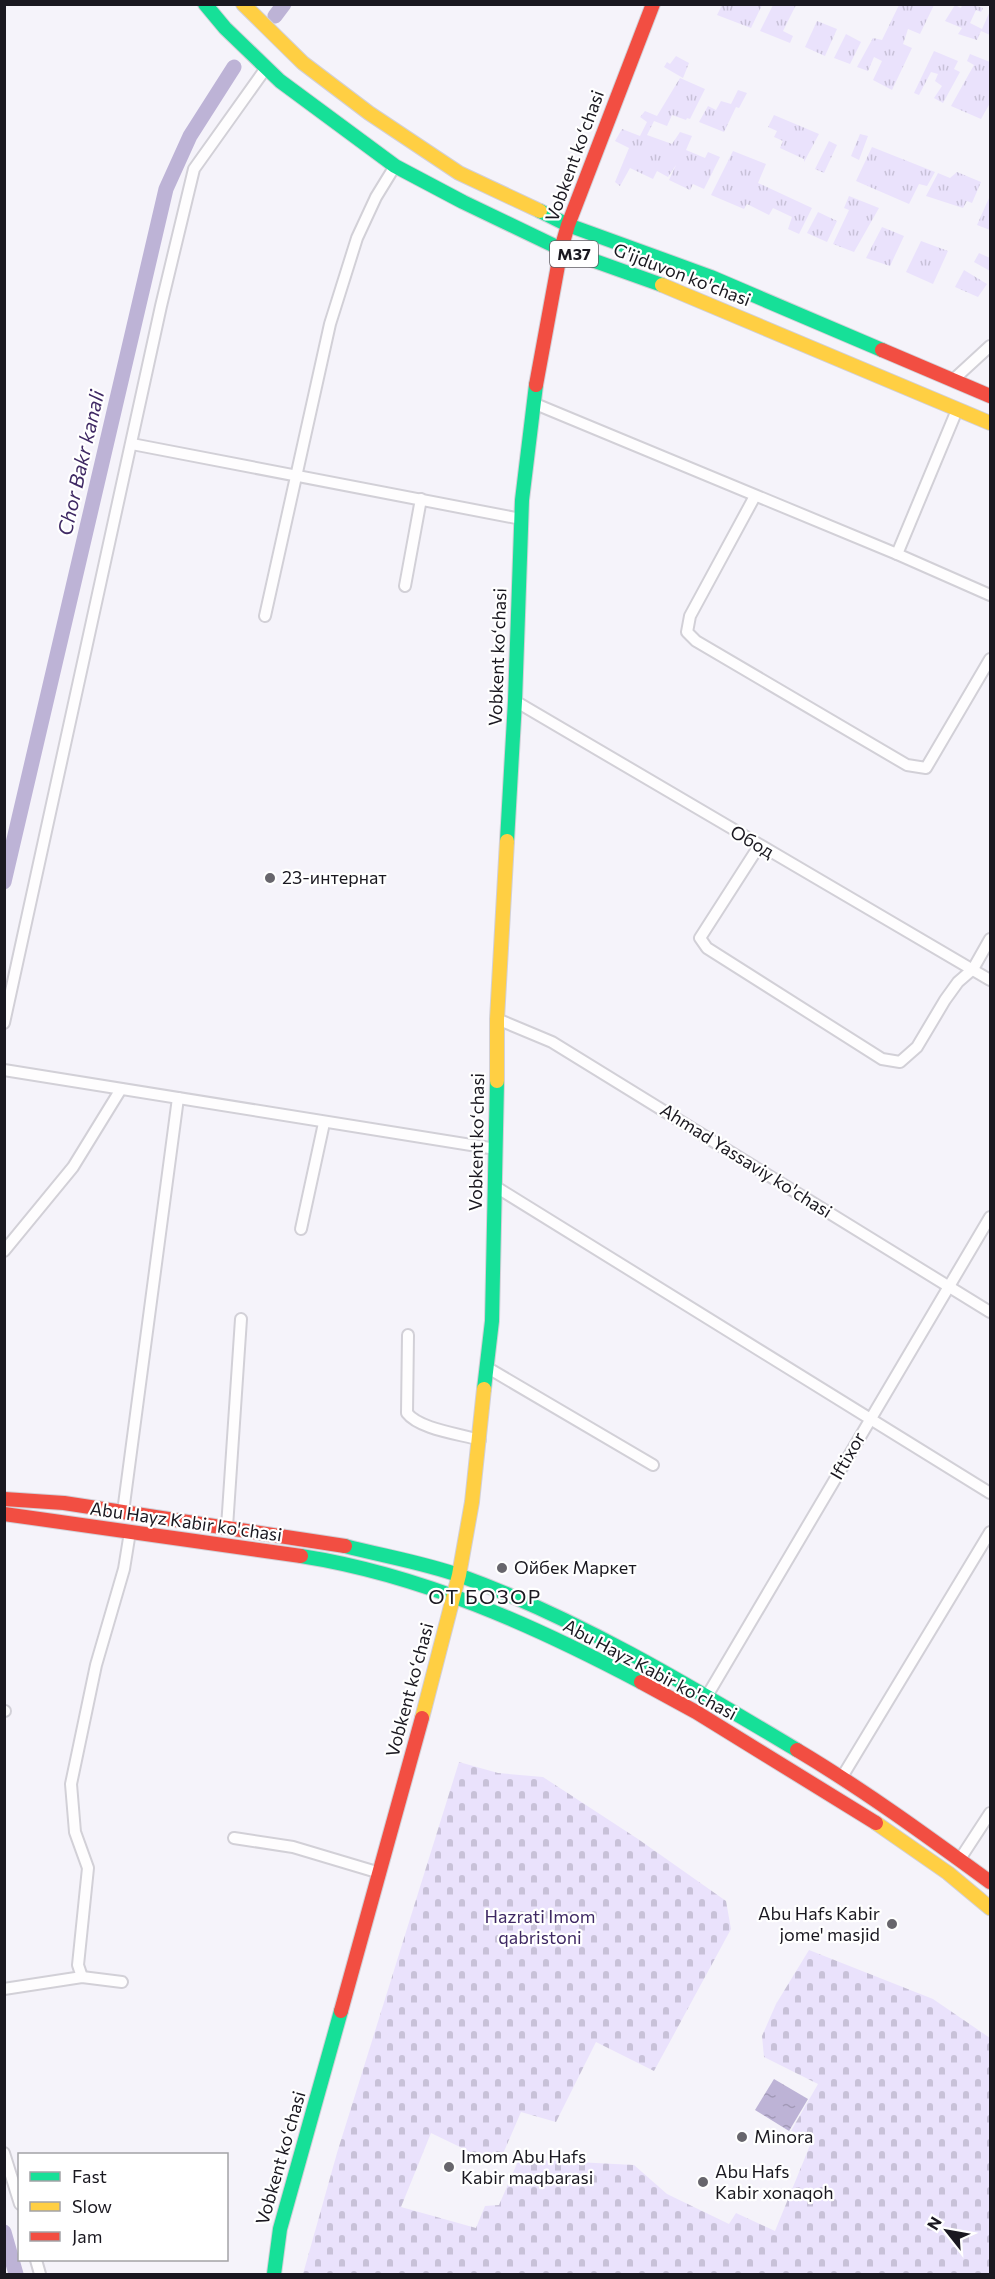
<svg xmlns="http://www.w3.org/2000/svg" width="995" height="2279" font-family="Commissioner,sans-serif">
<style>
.grass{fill:url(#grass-tufts)}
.cemetery{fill:url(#cemetery-stones)}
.water{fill:url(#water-ripples)}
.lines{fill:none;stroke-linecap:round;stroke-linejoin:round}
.canal{stroke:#bdb3d6;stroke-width:15}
.street-casing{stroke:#d2d0d7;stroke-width:14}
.fast-casing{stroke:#d2d0d7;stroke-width:16}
.slow-casing{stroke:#d2d0d7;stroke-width:16}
.jam-casing{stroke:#d2d0d7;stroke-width:16}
.street{stroke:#fefdfe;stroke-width:10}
.fast{stroke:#16e098;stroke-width:14}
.slow{stroke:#ffcf43;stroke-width:14}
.jam{stroke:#f24e42;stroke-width:14}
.poi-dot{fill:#67656c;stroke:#fff;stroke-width:2}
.labels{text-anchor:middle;stroke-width:4.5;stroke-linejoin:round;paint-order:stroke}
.shield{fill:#fff;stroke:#5f5d63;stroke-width:1.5}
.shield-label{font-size:16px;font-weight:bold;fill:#1a1820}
.street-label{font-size:18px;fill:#1a1820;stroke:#fff}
.poi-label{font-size:18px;fill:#1a1820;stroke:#fff;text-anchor:start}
.park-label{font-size:18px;fill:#3f2964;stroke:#fff}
.water-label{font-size:20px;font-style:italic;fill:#3f2964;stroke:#fff}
.neighbourhood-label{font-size:20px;letter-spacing:1.5px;fill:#1a1820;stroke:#fff}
</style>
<defs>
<pattern id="grass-tufts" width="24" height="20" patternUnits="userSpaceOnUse" patternTransform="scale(1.5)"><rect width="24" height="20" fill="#eae2fc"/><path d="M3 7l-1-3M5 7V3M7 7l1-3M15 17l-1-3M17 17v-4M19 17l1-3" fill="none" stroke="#c8c1d8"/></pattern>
<pattern id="cemetery-stones" width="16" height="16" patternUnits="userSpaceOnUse" patternTransform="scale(1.5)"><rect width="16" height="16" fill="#eae2fc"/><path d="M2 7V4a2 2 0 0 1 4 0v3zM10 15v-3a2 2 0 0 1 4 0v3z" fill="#c8c1d8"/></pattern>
<pattern id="water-ripples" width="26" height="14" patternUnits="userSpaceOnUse" patternTransform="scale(1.5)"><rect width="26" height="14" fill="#bdb3d6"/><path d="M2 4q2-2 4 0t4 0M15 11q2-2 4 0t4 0" fill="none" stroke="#a299b7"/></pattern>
</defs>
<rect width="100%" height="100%" fill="#f5f3fa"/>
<!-- grass -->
<g class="grass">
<polygon points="722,5 722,4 762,5 751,28 717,15"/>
<polygon points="773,5 796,5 783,31 793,36 790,43 760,31"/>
<polygon points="899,5 934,5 920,34 908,29 903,44 912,48 892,90 873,80 882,61 874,57 868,71 857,67 873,38 882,40"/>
<polygon points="955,5 961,8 962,5 973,5 983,8 981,12 976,10 970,23 982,29 990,11 990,35 981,31 977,40 958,34 962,28 945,21"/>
<polygon points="817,21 837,29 825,56 805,47"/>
<polygon points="846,34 861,42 850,64 834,58"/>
<polygon points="934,51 958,61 954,69 960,72 943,103 934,98 942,86 935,81 938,74 931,72 919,95 914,93"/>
<polygon points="970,54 990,62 990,103 981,119 951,106 974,65 967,61"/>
<polygon points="676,56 689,63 683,78 664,67 667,62 670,64"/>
<polygon points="680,78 705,89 690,119 687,118 686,120 672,115 667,126 654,121 647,135 672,144 680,132 692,136 686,150 705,158 708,152 720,157 704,189 693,184 690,190 669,180 676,165 668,177 657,171 653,179 630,168 620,186 615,182 629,148 615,141 622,129 640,136 647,122 640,117 645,111 657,116"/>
<polygon points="738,90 747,93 739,108 736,107 724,132 699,122 708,106 716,110 721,101 731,104"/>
<polygon points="774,115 819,134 804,162 804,159 780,148 783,141 774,137 777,131 768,127"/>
<polygon points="860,134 868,136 859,160 851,156"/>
<polygon points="829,141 837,145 824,173 815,169"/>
<polygon points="872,147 935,172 927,186 919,184 909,204 856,181"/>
<polygon points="733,151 766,164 758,183 812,208 799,234 788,229 792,217 773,208 769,215 747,204 744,209 711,195"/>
<polygon points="957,172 981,182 972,203 967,201 963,208 926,196 938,173 950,178"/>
<polygon points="849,196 879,208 854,252 833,244 849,210 844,208"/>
<polygon points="989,198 990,199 990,230 977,225"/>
<polygon points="818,212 837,221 827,242 807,233"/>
<polygon points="882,227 904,236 890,266 866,258"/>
<polygon points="921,241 948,251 933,284 906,272"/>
<polygon points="979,253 990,258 990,271 974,262"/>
<polygon points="964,270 987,284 978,297 955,287"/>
</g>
<!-- cemetery -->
<polygon class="cemetery" points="459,1762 498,1773 543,1777 638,1839 726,1901 731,1929 654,2071 596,2042 556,2122 521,2112 499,2163 485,2159 431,2133 401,2207 476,2228 485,2206 499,2205 519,2159 634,2165 667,2194 729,2224 736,2213 775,2231 813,2138 791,2131 818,2084 764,2057 762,2036 776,2004 809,1950 933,1999 990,2038 990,2274 303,2274 337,2153"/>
<!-- water -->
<polygon class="water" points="774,2079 808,2099 789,2131 755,2110"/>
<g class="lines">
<!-- canal -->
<g class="canal">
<polyline points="275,16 284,4"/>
<polyline points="4,882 166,189 190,136 234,67"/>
<polyline points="4,2232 16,2274"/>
</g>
<defs>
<g id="street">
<polyline points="953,380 990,346"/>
<polyline points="533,403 897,554 990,595"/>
<polyline points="132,444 521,519"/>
<polyline points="755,496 690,616 687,632 696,641 907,765 926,768 990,659"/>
<polyline points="897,554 957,410"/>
<polyline points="405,586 421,499"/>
<polyline points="265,616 330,324 357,238 376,197 395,166"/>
<polyline points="515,701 990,980"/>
<polyline points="759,846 700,938 707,948 882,1059 900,1062 917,1047 945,1000 958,982 973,969 990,939"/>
<polyline points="497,1019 552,1042 990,1312"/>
<polyline points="4,1023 161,306 194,169 266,68"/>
<polyline points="4,1070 496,1149"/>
<polyline points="496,1187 990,1493"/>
<polyline points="301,1229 324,1123"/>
<polyline points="4,1251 73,1167 121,1089"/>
<path d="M408,1335L407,1413C419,1429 460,1434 480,1440"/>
<polyline points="488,1368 653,1465"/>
<polyline points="123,1512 178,1098"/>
<polyline points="227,1527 241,1319"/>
<polyline points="707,1696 990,1217"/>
<polyline points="4,1711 5,1711"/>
<polyline points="842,1777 990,1532"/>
<polyline points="234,1838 293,1847 380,1873"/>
<polyline points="960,1859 990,1813"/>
<polyline points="82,1977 78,1965 88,1868 75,1832 71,1784 96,1665 124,1569 130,1532"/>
<polyline points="4,1989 82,1977 122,1982"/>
<polyline points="4,2153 20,2204"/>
<polyline points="36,2260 40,2274"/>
</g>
<g id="fast">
<polyline points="205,4 225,28 280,81 395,166 463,202 561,249 662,285"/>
<polyline points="540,211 568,225 711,277 882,350"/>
<polyline points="507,841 515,701 522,500 536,385"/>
<polyline points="484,1389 492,1321 497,1081"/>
<path d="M345,1546C383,1556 425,1563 461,1576C579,1619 690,1686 797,1750"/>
<path d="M301,1556C422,1575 533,1625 641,1682"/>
<polyline points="274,2274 280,2229 341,2011"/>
</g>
<g id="slow">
<polyline points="243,4 303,63 369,113 459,173 540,211"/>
<polyline points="662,285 990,423"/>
<polyline points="497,1081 497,1019 507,841"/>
<polyline points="422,1718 459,1575 472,1502 484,1389"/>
<polyline points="876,1823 948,1873 990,1908"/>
</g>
<g id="jam">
<polyline points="882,350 990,396"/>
<polyline points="536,385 561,249 568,225 653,4"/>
<polyline points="4,1499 64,1503 345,1546"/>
<polyline points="4,1514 301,1556"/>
<polyline points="641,1682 696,1712 876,1823"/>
<path d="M797,1750C864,1790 927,1836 990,1882"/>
<polyline points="341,2011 422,1718"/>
</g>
</defs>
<!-- street casing -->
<use href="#street" class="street-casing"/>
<!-- fast casing -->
<use href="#fast" class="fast-casing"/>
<!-- slow casing -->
<use href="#slow" class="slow-casing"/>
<!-- jam casing -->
<use href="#jam" class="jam-casing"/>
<!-- street -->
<use href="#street" class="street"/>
<!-- fast -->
<use href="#fast" class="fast"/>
<!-- slow -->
<use href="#slow" class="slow"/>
<!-- jam -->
<use href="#jam" class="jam"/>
</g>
<!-- markers -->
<g class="poi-dot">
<circle cx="270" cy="878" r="6"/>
<circle cx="502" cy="1568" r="6"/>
<circle cx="892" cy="1924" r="6"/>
<circle cx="742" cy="2137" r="6"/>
<circle cx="449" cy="2167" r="6"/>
<circle cx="703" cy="2182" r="6"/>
</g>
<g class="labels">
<!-- shield labels -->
<rect class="shield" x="550" y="241" width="48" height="26" rx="4.5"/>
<g class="shield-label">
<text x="574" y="260">M37</text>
</g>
<!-- street labels -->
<g class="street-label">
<text transform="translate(575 156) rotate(-70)" y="6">Vobkent koʻchasi</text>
<text transform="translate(682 275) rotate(21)" y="6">G'ijduvon ko'chasi</text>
<text transform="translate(498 657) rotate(-88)" y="6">Vobkent koʻchasi</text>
<text transform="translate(752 842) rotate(30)" y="6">Обод</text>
<text transform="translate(477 1142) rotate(-89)" y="6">Vobkent koʻchasi</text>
<text transform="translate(746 1161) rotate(32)" y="6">Ahmad Yassaviy ko'chasi</text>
<text transform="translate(848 1456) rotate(-60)" y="6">Iftixor</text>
<text transform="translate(186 1522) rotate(8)" y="6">Abu Hayz Kabir ko'chasi</text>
<text transform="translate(650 1670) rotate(28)" y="6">Abu Hayz Kabir ko'chasi</text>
<text transform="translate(410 1690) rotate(-75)" y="6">Vobkent koʻchasi</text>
<text transform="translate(281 2158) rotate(-74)" y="6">Vobkent koʻchasi</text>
</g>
<!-- poi labels -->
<g class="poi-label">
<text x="282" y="884">23-интернат</text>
<text x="514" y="1574">Ойбек Маркет</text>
<text x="880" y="1920" text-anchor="end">Abu Hafs Kabir<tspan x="880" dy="21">jome' masjid</tspan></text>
<text x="754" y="2143">Minora</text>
<text x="461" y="2163">Imom Abu Hafs<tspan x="461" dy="21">Kabir maqbarasi</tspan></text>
<text x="715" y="2178">Abu Hafs<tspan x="715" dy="21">Kabir xonaqoh</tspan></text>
</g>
<!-- park labels -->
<g class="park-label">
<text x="540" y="1923">Hazrati Imom<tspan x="540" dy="21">qabristoni</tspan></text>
</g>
<!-- water labels -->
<g class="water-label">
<text transform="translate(81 463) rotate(-77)" y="7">Chor Bakr kanali</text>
</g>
<!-- neighbourhood labels -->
<g class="neighbourhood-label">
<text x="485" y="1604">ОТ БОЗОР</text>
</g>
</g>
<!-- border -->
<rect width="995" height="2279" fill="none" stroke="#1a1820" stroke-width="12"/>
<!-- legend -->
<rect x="18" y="2153" width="210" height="108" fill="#ffffff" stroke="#a3a3a6" stroke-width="1.5"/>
<rect x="30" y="2172" width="30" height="9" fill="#16e098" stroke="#a3a3a6" stroke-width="1.5"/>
<text x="72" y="2183" font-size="18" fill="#1a1820">Fast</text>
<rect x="30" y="2202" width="30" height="9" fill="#ffcf43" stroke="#a3a3a6" stroke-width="1.5"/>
<text x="72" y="2213" font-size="18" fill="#1a1820">Slow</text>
<rect x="30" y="2232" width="30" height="9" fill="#f24e42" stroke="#a3a3a6" stroke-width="1.5"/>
<text x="72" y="2243" font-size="18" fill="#1a1820">Jam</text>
<!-- north arrow -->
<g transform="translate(947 2231) rotate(301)" stroke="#ffffff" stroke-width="4.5" paint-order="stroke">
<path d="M0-4.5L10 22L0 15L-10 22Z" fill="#1a1820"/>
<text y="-9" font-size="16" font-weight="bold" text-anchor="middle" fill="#1a1820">N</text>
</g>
</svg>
